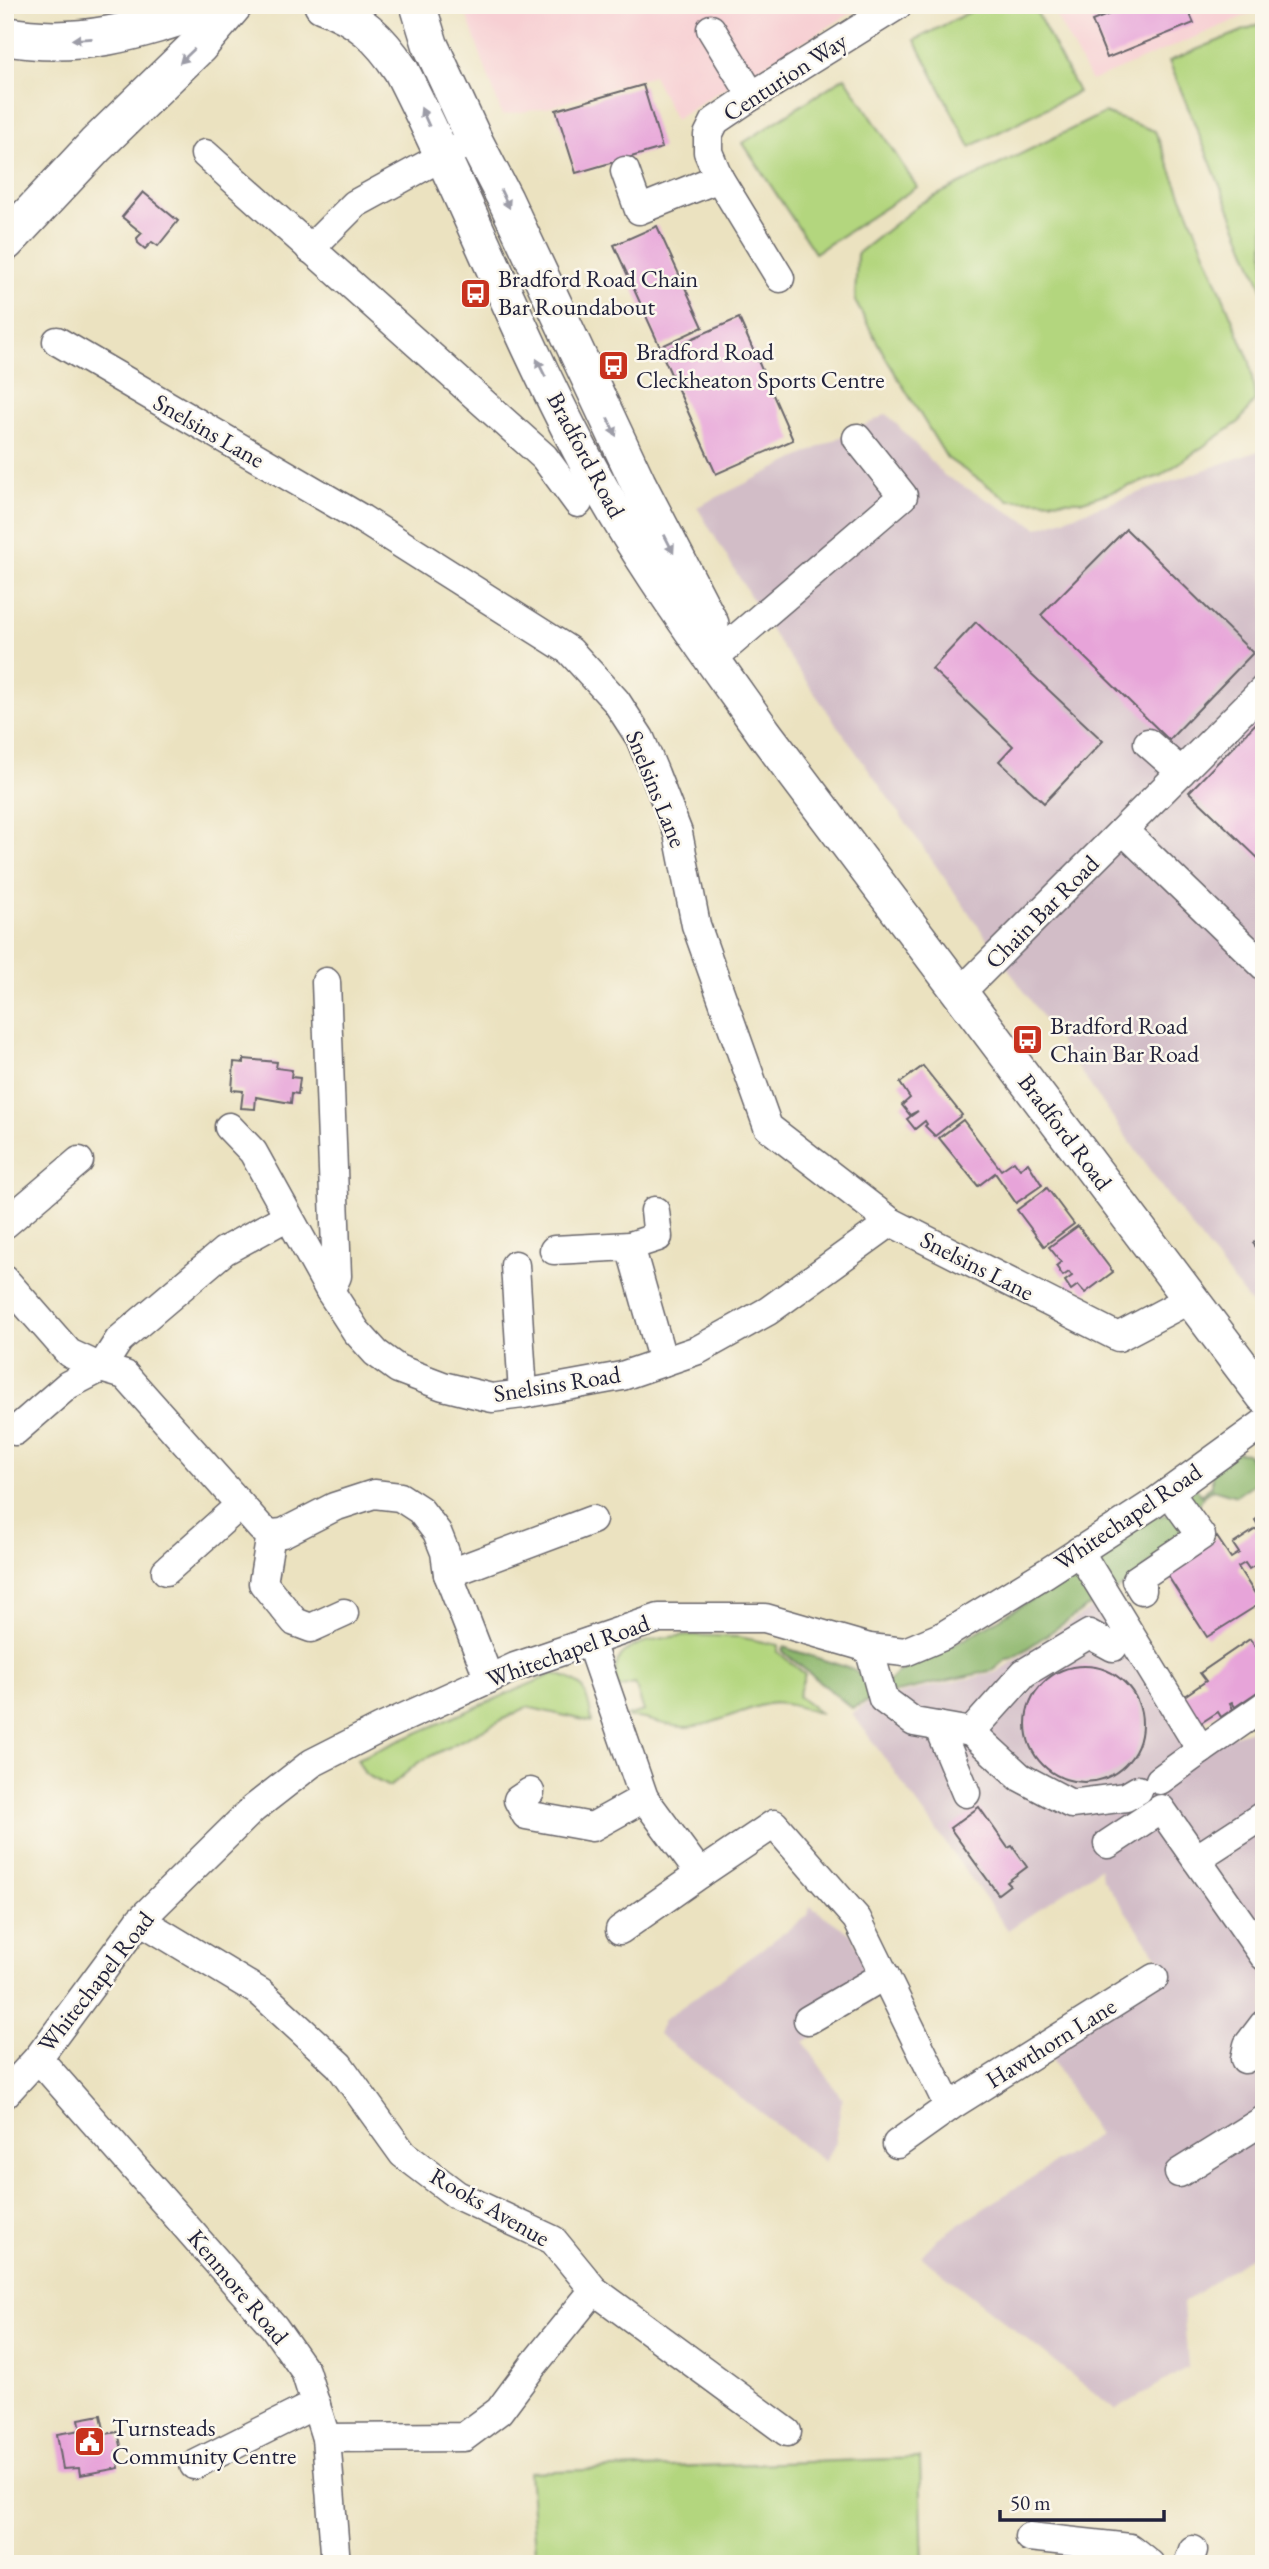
<svg xmlns="http://www.w3.org/2000/svg" width="1269" height="2569" font-family="'EB Garamond',serif">
<style>
.built{fill:#f7cfd3}
.industrial{fill:#d2bdc7}
.green{fill:#b3d67e;stroke:#6a7c5c;stroke-width:2}
.forest{fill:#8eb76d;stroke:#586c54;stroke-width:2}
.building{fill:#e7a4d9}
.lines{fill:none;stroke-linecap:round;stroke-linejoin:round}
.minor-casing{stroke:#68656a;stroke-width:31}
.major-casing{stroke:#68656a;stroke-width:38}
.highway-casing{stroke:#68656a;stroke-width:41}
.minor{stroke:#fff;stroke-width:28}
.major{stroke:#fff;stroke-width:35}
.highway{stroke:#fff;stroke-width:38}
.oneway{fill:#9c9ca7}
.labels{text-anchor:middle;stroke-width:5;stroke-linejoin:round;paint-order:stroke}
.street-label{font-size:24px;fill:#22223b;stroke:#fbf7ec}
.poi-label{font-size:24px;fill:#22223b;stroke:#fbf7ec;text-anchor:start}
</style>
<rect width="100%" height="100%" fill="#fbf7ec"/>
<filter id="ink" filterUnits="userSpaceOnUse"><feTurbulence type="fractalNoise" baseFrequency=".0143" numOctaves="2"/><feDisplacementMap in="SourceGraphic" scale="14" xChannelSelector="R" yChannelSelector="G"/><feConvolveMatrix kernelMatrix="1 2 1 2 8 2 1 2 1" color-interpolation-filters="sRGB"/></filter>
<filter id="wash" filterUnits="userSpaceOnUse"><feTurbulence type="fractalNoise" baseFrequency=".00686" numOctaves="4" result="noise"/><feDisplacementMap in="SourceGraphic" scale="28" xChannelSelector="R" yChannelSelector="G"/><feGaussianBlur stdDeviation="1.57" result="paint"/><feColorMatrix in="noise" values="0 0 0 0 0 0 0 0 0 0 0 0 0 0 0 0 0 1.4 0 .05"/><feComposite in="paint" operator="in"/></filter>
<g filter="url(#wash)">
<rect width="100%" height="100%" fill="#ebe2c0"/>
<!-- built -->
<g class="built">
<polygon points="463,5 865,5 710,97 675,120 653,75 547,108 502,115"/>
<polygon points="1050,5 1264,5 1264,8 1091,81"/>
</g>
<!-- industrial -->
<g class="industrial">
<polygon points="887,414 945,476 1038,528 1264,449 1264,1321 1170,1199 773,634 697,507"/>
<polygon points="1100,1602 1189,1748 1252,1730 1264,1747 1264,2247 1183,2303 1188,2367 1116,2410 921,2256 938,2238 1098,2135 1050,2056 1042,2037 1162,1963 1102,1878 1100,1868 1008,1930 852,1713 873,1700 998,1672"/>
<polygon points="810,1906 852,1935 880,1996 804,2042 842,2099 835,2142 825,2162 658,2034 664,2020 808,1915"/>
</g>
<!-- green -->
<g class="green">
<polygon points="983,5 1033,5 1078,92 970,147 915,40"/>
<polygon points="1264,22 1264,293 1169,61"/>
<polygon points="845,77 917,187 815,253 743,143"/>
<polygon points="1104,113 1155,131 1250,362 1255,400 1239,422 1160,476 1083,501 1009,500 947,458 887,360 855,301 857,254 921,203"/>
<path d="M687,1635L739,1637L778,1645V1652L805,1674L798,1696L821,1714C805,1709 785,1701 767,1704C740,1710 716,1725 688,1727C666,1728 647,1716 629,1718L627,1716L644,1711L635,1684L618,1688C603,1642 655,1639 687,1635Z"/>
<path d="M553,1674C584,1679 588,1693 592,1722L527,1707L419,1762L389,1787L365,1774L357,1759Z"/>
<polygon points="920,2458 923,2564 536,2564 529,2472"/>
</g>
<!-- forest -->
<g class="forest">
<path d="M1237,1452L1247,1453L1257,1473L1256,1482L1236,1496L1213,1489L1203,1496L1192,1522L1131,1582L1114,1592L1094,1563C1113,1545 1140,1514 1169,1515L1174,1501L1196,1487L1200,1495L1212,1486V1468Z"/>
<polygon points="1081,1570 1099,1599 1013,1658 1007,1659 994,1670 888,1694 884,1686 898,1672 965,1639"/>
<polygon points="783,1647 855,1670 878,1697 852,1708 782,1651"/>
</g>
<g id="blocks">
<!-- building -->
<g class="building">
<polygon points="1132,5 1186,5 1194,23 1107,58 1092,21"/>
<polygon points="643,85 662,148 576,173 556,110"/>
<polygon points="143,192 178,221 158,246 152,242 145,249 138,243 137,238 142,233 122,217"/>
<polygon points="657,226 703,327 660,347 614,245"/>
<polygon points="739,318 793,440 716,474 661,352"/>
<polygon points="1126,529 1253,653 1169,740 1041,615"/>
<polygon points="976,622 1103,741 1044,803 999,761 1013,746 932,669"/>
<polygon points="1264,715 1264,864 1189,792"/>
<polygon points="244,1059 277,1062 276,1068 292,1070 291,1077 300,1078 298,1094 292,1093 291,1103 256,1097 255,1109 241,1108 243,1091 232,1090 234,1062 244,1063"/>
<polygon points="923,1066 962,1115 935,1136 925,1126 927,1124 925,1121 915,1129 907,1119 918,1111 910,1115 902,1105 910,1098 900,1083"/>
<polygon points="963,1120 1001,1170 1014,1161 1020,1169 1028,1163 1042,1185 1016,1203 995,1173 978,1186 939,1138"/>
<polygon points="1047,1188 1074,1224 1044,1246 1017,1210"/>
<polygon points="1078,1226 1113,1272 1085,1293 1078,1285 1071,1290 1065,1281 1072,1276 1069,1272 1063,1276 1056,1266 1061,1262 1049,1247"/>
<polygon points="1264,1235 1264,1258 1253,1243"/>
<polygon points="1264,1514 1264,1560 1249,1569 1245,1563 1238,1567 1261,1603 1207,1637 1164,1570 1217,1537 1231,1558 1239,1553 1233,1544 1259,1527 1255,1520"/>
<polygon points="1250,1639 1264,1659 1264,1692 1261,1694 1259,1691 1235,1707 1232,1702 1230,1703 1233,1709 1221,1717 1218,1712 1201,1723 1183,1697 1206,1681 1200,1673"/>
<circle cx="1084" cy="1724" r="58"/>
<polygon points="1264,1725 1264,1745 1254,1731"/>
<polygon points="979,1807 1008,1848 1012,1846 1027,1867 1007,1882 1010,1885 998,1894 950,1828"/>
<polygon points="101,2415 105,2434 118,2432 122,2450 116,2451 119,2468 80,2475 79,2468 63,2469 57,2434 81,2430 79,2419"/>
</g>
</g>
</g>
<g filter="url(#ink)">
<use href="#blocks" fill-opacity="0" stroke="#68656a" stroke-width="2"/>
<g class="lines">
<defs>
<g id="minor">
<polyline points="711,29 752,96"/>
<polyline points="205,154 544,457 578,503"/>
<polyline points="625,171 639,210 719,178"/>
<polyline points="310,249 355,204 474,139"/>
<polyline points="780,278 719,178 708,152 708,135 715,121 752,96 898,5"/>
<polyline points="57,341 362,519 570,651 616,701 640,738 655,774 678,833 696,925 768,1127 891,1222 1118,1337 1190,1299"/>
<polyline points="724,649 903,496 857,438"/>
<polyline points="1148,743 1181,772"/>
<polyline points="1124,831 1264,966"/>
<polyline points="326,982 337,1276 330,1291"/>
<polyline points="960,993 1264,689"/>
<polyline points="229,1127 253,1152 330,1291 356,1331 376,1353 398,1369 443,1386 492,1398 523,1394 622,1376 698,1350 768,1311 891,1222"/>
<polyline points="5,1224 79,1161"/>
<polyline points="630,1246 658,1237 655,1211"/>
<polyline points="554,1250 630,1246 663,1362"/>
<polyline points="515,1265 523,1394"/>
<polyline points="5,1280 69,1353 101,1368 125,1375 261,1528 271,1534 283,1533 334,1507 374,1494 400,1497 420,1510 437,1532 445,1552 448,1574 489,1679"/>
<polyline points="15,1431 68,1385 101,1368 119,1340 224,1251 288,1216"/>
<polyline points="271,1534 263,1583 295,1622 311,1628 344,1613"/>
<polyline points="1079,1551 1201,1750 1264,1706"/>
<polyline points="166,1571 240,1505"/>
<polyline points="448,1574 592,1520"/>
<polyline points="1142,1590 1136,1580 1201,1536 1169,1492"/>
<polyline points="590,1642 644,1798 700,1874 774,1824 857,1919 949,2107 1154,1978"/>
<polyline points="869,1648 883,1699 914,1722 971,1732 1024,1673 1089,1634 1113,1647"/>
<polyline points="938,1726 966,1793"/>
<polyline points="971,1732 1020,1777 1071,1804 1126,1797 1138,1790"/>
<polyline points="1160,1780 1201,1750"/>
<polyline points="530,1792 518,1800 526,1815 592,1827 644,1798"/>
<polyline points="1108,1844 1161,1809 1264,1956"/>
<polyline points="1196,1859 1264,1815"/>
<polyline points="140,1920 261,1993 339,2065 403,2154 457,2195 553,2240 594,2290 787,2432"/>
<polyline points="620,1930 700,1874"/>
<polyline points="808,2020 885,1975"/>
<polyline points="38,2058 274,2327 305,2371 326,2438 336,2564"/>
<polyline points="1245,2059 1248,2045 1264,2024"/>
<polyline points="5,2094 38,2058 140,1920 253,1809 312,1763 381,1728 515,1667 659,1618 765,1618 869,1648 905,1652 943,1636 1046,1573 1151,1505 1264,1423"/>
<polyline points="897,2144 949,2107"/>
<polyline points="1179,2173 1264,2120"/>
<polyline points="326,2438 464,2437 499,2411 534,2364 594,2290"/>
<polyline points="194,2465 316,2404"/>
<polyline points="1029,2537 1130,2548 1150,2564"/>
<polyline points="1188,2564 1193,2550"/>
</g>
<g id="major">
<path d="M322,5C359,18 380,38 401,70C465,195 515,326 580,450C632,550 700,642 765,734L1264,1396"/>
<polyline points="418,5 430,44 474,139 505,199 638,483 711,624"/>
</g>
<g id="highway">
<path d="M5,36C83,50 142,29 215,5"/>
<polyline points="5,242 96,145 199,45 233,5"/>
</g>
</defs>
<!-- minor casing -->
<use href="#minor" class="minor-casing"/>
<!-- major casing -->
<use href="#major" class="major-casing"/>
<!-- highway casing -->
<use href="#highway" class="highway-casing"/>
<!-- minor -->
<use href="#minor" class="minor"/>
<!-- major -->
<use href="#major" class="major"/>
<!-- highway -->
<use href="#highway" class="highway"/>
</g>
<!-- one-way arrows -->
<defs><path id="oneway-solid" d="M-6-.8H1V-3.2L6.5 0L1 3.2V.8H-6Z" transform="scale(1.75)"/></defs>
<g class="oneway">
<use href="#oneway-solid" transform="translate(82 39) rotate(177)"/>
<use href="#oneway-solid" transform="translate(187 56) rotate(136)"/>
<use href="#oneway-solid" transform="translate(425 117) rotate(-114)"/>
<use href="#oneway-solid" transform="translate(505 199) rotate(64)"/>
<use href="#oneway-solid" transform="translate(541 368) rotate(-116)"/>
<use href="#oneway-solid" transform="translate(612 427) rotate(65)"/>
<use href="#oneway-solid" transform="translate(669 544) rotate(63)"/>
</g>
</g>
<!-- icons -->
<defs>
<symbol id="bus-square" viewBox="-11 -11 22 22"><rect x="-9" y="-9" width="18" height="18" rx="4" fill="#c8321e" stroke="#fbf7ec"/><path d="M-5-6H5V4H4V6H2V4H-2V6H-4V4H-5ZM-3.5-4V0h7V-4ZM-3.5 1.2v1.5H-2V1.2ZM2 1.2v1.5H3.5V1.2Z" fill="#fff"/></symbol>
<symbol id="civic-square" viewBox="-11 -11 22 22"><rect x="-9" y="-9" width="18" height="18" rx="4" fill="#c8321e" stroke="#fbf7ec"/><path d="M-.6-6.5H3V-4.5H.6V-3L4-1V1h2V6H-6V1h2V-1L-.6-3ZM-1.2 2.5V6h2.4V2.5Z" fill="#fff"/></symbol>
</defs>
<g fill-rule="evenodd">
<use href="#bus-square" x="458" y="276" width="35" height="35"/>
<use href="#bus-square" x="596" y="348" width="35" height="35"/>
<use href="#bus-square" x="1010" y="1022" width="35" height="35"/>
<use href="#civic-square" x="72" y="2424" width="35" height="35"/>
</g>
<g class="labels">
<!-- street labels -->
<g class="street-label">
<text transform="translate(785 77) rotate(-33)" y="8">Centurion Way</text>
<text transform="translate(209 431) rotate(30)" y="8">Snelsins Lane</text>
<text transform="translate(586 455) rotate(62)" y="8">Bradford Road</text>
<text transform="translate(656 789) rotate(68)" y="8">Snelsins Lane</text>
<text transform="translate(1042 912) rotate(-45)" y="8">Chain Bar Road</text>
<text transform="translate(1065 1132) rotate(53)" y="8">Bradford Road</text>
<text transform="translate(977 1266) rotate(27)" y="8">Snelsins Lane</text>
<text transform="translate(557 1384) rotate(-9)" y="8">Snelsins Road</text>
<text transform="translate(1128 1517) rotate(-34)" y="8">Whitechapel Road</text>
<text transform="translate(568 1651) rotate(-20)" y="8">Whitechapel Road</text>
<text transform="translate(96 1982) rotate(-52)" y="8">Whitechapel Road</text>
<text transform="translate(1051 2043) rotate(-32)" y="8">Hawthorn Lane</text>
<text transform="translate(490 2207) rotate(30)" y="8">Rooks Avenue</text>
<text transform="translate(238 2287) rotate(50)" y="8">Kenmore Road</text>
</g>
<!-- poi labels -->
<g class="poi-label">
<text x="498" y="287">Bradford Road Chain<tspan x="498" dy="28">Bar Roundabout</tspan></text>
<text x="636" y="360">Bradford Road<tspan x="636" dy="28">Cleckheaton Sports Centre</tspan></text>
<text x="1050" y="1034">Bradford Road<tspan x="1050" dy="28">Chain Bar Road</tspan></text>
<text x="112" y="2436">Turnsteads<tspan x="112" dy="28">Community Centre</tspan></text>
</g>
</g>
<!-- margin -->
<rect width="1269" height="2569" fill="none" stroke="#fbf7ec" stroke-width="28"/>
<!-- scale -->
<path d="M1000 2510v10h164v-10" fill="none" stroke="#22223b" stroke-width="3.5"/>
<text x="1010" y="2510" font-size="21" fill="#22223b" stroke="#fbf7ec" stroke-width="5" paint-order="stroke">50 m</text>
</svg>
